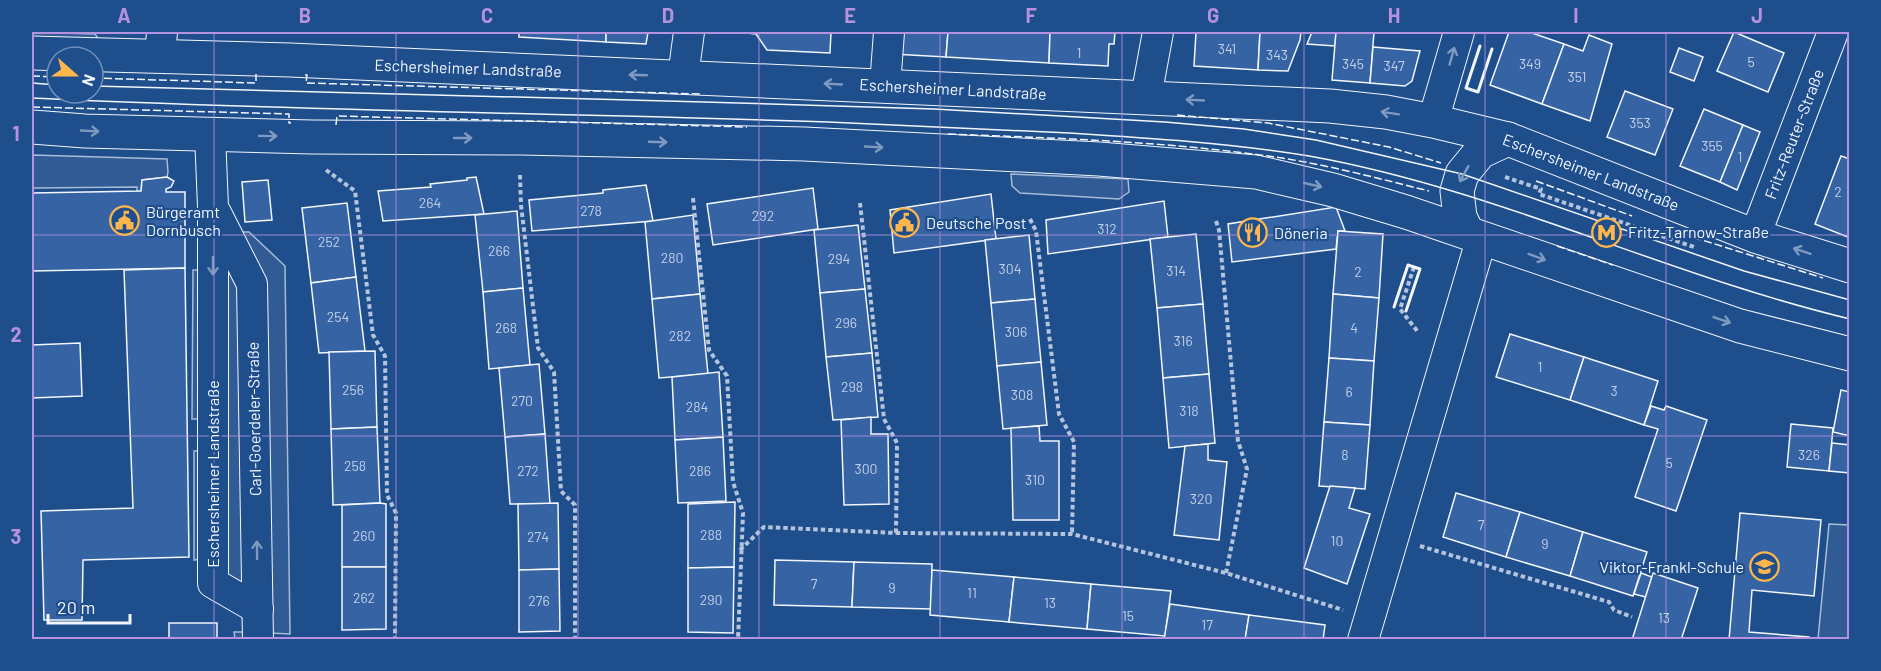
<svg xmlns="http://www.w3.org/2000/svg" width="1881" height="671" font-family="Barlow,sans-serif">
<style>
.built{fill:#305b95;stroke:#a8bbd7;stroke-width:1.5}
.building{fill:#3563a3;stroke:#f2f6ff;stroke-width:1.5}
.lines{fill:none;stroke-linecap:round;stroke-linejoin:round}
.minor-casing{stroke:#f2f6ff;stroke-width:32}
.major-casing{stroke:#f2f6ff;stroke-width:35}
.path{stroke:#b3c4dc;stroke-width:4;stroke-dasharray:4.5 3;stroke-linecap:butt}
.minor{stroke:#1f4e8c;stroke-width:30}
.major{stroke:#1f4e8c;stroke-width:33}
.tram{stroke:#f2f6ff;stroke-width:1.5}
.fence{stroke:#f2f6ff;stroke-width:1.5;stroke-dasharray:8 3;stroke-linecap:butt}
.wall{stroke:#f2f6ff;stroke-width:3}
.oneway{stroke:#7e9ac0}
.grid{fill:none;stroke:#b691df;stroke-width:1.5;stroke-opacity:0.55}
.labels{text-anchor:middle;stroke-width:4.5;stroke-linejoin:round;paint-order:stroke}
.number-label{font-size:14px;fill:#c3d1e8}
.street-label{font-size:16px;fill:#f2f6ff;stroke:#1f4e8c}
.poi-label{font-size:16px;fill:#f2f6ff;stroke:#1f4e8c;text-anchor:start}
.neatline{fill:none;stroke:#b691df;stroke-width:2}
.grid-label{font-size:20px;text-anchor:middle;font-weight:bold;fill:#b691df}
</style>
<rect width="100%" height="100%" fill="#1f4e8c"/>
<!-- built -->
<g class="built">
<polygon points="32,32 95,34 100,41 32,38"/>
<polygon points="32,155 167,159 168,172 167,177 142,180 141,191 137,191 137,187 32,188"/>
<polygon points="1011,174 1128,179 1129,192 1119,199 1020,193 1012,186"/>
<polygon points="232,232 249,232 285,266 290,634 248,632 247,639 235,639 234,632 243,632 241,585 219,570 220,255"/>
<polygon points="193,270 203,270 205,419 192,419"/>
<polygon points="194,451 206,451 205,558 194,560"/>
<polygon points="1829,524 1849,525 1849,639 1818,639"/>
</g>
<!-- building -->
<g class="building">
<polygon points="519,32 606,32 606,42 519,37"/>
<polygon points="606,32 648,32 646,44 606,42"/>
<polygon points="738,32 831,32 830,53 767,50 756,34"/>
<polygon points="894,32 948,32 946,57 893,54"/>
<polygon points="948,32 1050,32 1049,63 946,57"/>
<polygon points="1050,32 1115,32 1114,44 1109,44 1108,66 1049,63"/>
<polygon points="1196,32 1260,32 1258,70 1194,66"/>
<polygon points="1260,32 1301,32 1300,40 1288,71 1258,70"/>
<polygon points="1312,32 1336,32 1335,46 1307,44"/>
<polygon points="1336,32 1374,32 1370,83 1332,80"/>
<polygon points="1509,32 1529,32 1564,44 1542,104 1490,85"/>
<polygon points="1734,32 1784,53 1768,92 1717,71"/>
<polygon points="1589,35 1612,44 1590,121 1542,104 1564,44 1583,51"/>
<polygon points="1373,47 1420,51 1412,81 1405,86 1370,83"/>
<polygon points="1679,48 1703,57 1694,81 1670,72"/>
<polygon points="1625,91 1673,109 1655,155 1607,137"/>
<polygon points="1704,109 1743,125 1720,182 1680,166"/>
<polygon points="1743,125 1760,132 1737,190 1720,182"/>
<polygon points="1841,156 1850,159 1850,238 1815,224"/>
<polygon points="167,177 174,181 171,187 166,189 166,192 185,192 185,268 32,271 32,193 141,191 142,180"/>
<polygon points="476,177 484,214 383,221 378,191 431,187 430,184 467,180 467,178"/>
<polygon points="268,180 272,220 245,222 242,182"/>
<polygon points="646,185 653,221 532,231 529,200 603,193 603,190"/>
<polygon points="813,188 818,229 713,245 707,204"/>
<polygon points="991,194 996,239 894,253 890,210"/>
<polygon points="1164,201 1168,237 1048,254 1046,220"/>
<polygon points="347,203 356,277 311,283 302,208"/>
<polygon points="1336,207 1345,231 1338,231 1336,249 1232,262 1228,224"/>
<polygon points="517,211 523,288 483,292 475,215"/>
<polygon points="693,215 700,294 652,299 645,222"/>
<polygon points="858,225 865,289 820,293 814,230"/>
<polygon points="1338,231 1383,234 1379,298 1333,294"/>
<polygon points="1196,234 1203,304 1157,308 1150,239"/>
<polygon points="1029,235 1035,299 991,303 985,240"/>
<polygon points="185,268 189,557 83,560 82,620 44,620 41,511 133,508 124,270"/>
<polygon points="356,277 365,351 319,353 311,283"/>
<polygon points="523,288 530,365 489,369 483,292"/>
<polygon points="865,289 872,353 826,357 820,293"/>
<polygon points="700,294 708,374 659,378 652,299"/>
<polygon points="1333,294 1379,298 1374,361 1329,358"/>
<polygon points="1035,299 1041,362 997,366 991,303"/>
<polygon points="1203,304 1209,374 1163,378 1157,308"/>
<polygon points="1510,334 1584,357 1570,400 1496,377"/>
<polygon points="80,343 82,396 32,398 32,345"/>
<polygon points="375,351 377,427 331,429 329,352"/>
<polygon points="872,353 878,417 833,420 826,357"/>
<polygon points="1584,357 1658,381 1644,425 1570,400"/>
<polygon points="1329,358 1374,361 1370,425 1324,422"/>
<polygon points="1041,362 1047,425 1003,429 997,366"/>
<polygon points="539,364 545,434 505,437 499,368"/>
<polygon points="719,372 723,437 675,440 672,377"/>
<polygon points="1209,374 1215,443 1169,448 1163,378"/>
<polygon points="1841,390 1850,392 1850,436 1833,432"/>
<polygon points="1651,406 1664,410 1666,406 1707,420 1676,511 1635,497 1658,429 1644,425"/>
<polygon points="871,417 871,434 888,434 889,504 844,505 841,420"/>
<polygon points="1324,422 1370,425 1365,489 1319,486"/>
<polygon points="1791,424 1833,428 1829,471 1787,467"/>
<polygon points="1039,426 1040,441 1059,441 1059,520 1013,520 1011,428"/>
<polygon points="377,427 380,503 333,505 331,429"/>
<polygon points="545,434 550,504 510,504 505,437"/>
<polygon points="723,437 726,501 678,503 675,440"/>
<polygon points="1832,443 1850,445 1850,473 1829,471"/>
<polygon points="1208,444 1208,460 1227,462 1219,540 1174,535 1185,446"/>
<polygon points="1330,486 1355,488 1349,508 1370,514 1347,584 1304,568"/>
<polygon points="1456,493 1520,512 1506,557 1443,537"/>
<polygon points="735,502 734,567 688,568 688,504"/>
<polygon points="380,503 386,504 386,567 342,567 342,505"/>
<polygon points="558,503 559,569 519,570 518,504"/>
<polygon points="1520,512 1583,532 1570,576 1506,557"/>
<polygon points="1740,513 1821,520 1814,596 1752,590 1749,632 1809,637 1809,640 1729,640"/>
<polygon points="1583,532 1647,552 1633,596 1570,576"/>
<polygon points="775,560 854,562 852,607 774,605"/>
<polygon points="854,562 932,564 931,609 852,607"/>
<polygon points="342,567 386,567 386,629 342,630"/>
<polygon points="734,567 733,633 688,632 688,568"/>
<polygon points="559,569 560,631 519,632 519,570"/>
<polygon points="932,570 1014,577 1009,622 930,615"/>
<polygon points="1641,573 1652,577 1646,597 1634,594"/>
<polygon points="1653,573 1698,588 1681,640 1632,640"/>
<polygon points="1014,577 1091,584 1087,629 1009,622"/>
<polygon points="1091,584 1171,591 1165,636 1087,629"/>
<polygon points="1170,604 1249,615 1245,640 1164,640"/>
<polygon points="1249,615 1325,625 1323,640 1245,640"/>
<rect x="169" y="623" width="48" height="17"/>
</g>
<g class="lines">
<defs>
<g id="minor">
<polyline points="160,56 162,32"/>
<polyline points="683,77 689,32"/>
<polyline points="885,86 889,32"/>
<polyline points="1146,97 1158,32"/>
<polyline points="1433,121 1459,32"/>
<polyline points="210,134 213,207 213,583 258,609"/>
<polyline points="216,213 252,284 258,640"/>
<polyline points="1755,236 1833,32"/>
<polyline points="1363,640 1482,237"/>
</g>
<g id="major">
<polyline points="32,53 290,60 1330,106 1386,112 1433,121 1508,139 1755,236 1850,266"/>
<polyline points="32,127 85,131 312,137 520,138 804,144 1099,159 1256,172 1333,190 1406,212 1740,326 1850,354"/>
<polyline points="1467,232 1460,217 1457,191 1462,174 1480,152 1508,139"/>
</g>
</defs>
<!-- minor casing -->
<use href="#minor" class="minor-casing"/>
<!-- major casing -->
<use href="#major" class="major-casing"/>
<!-- path -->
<g class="path">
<polyline points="326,170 355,191 373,335 385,356 387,495 396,513 395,640"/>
<polyline points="520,175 521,205 538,348 554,372 561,491 575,505 575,640"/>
<polyline points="1505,177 1541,189 1539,194 1694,247"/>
<polyline points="693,198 709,350 727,376 733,482 743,513 738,640"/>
<polyline points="860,203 884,419 897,443 896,533"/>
<polyline points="1030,219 1036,231 1059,414 1074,442 1072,534"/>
<polyline points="1216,221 1219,230 1238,441 1247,469 1226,573"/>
<polyline points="1414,267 1400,309 1418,332"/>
<polyline points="1420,546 1609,602 1614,610 1632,617"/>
<polyline points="740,550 764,527 896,533 1072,534 1226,573 1343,610"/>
</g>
<!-- minor -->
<use href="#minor" class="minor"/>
<!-- major -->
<use href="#major" class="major"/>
<!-- tram -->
<g class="tram">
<polyline points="32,83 57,85"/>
<polyline points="93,86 704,102 934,109 1165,122 1244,129 1316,140 1462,174 1744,271 1850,300"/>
<path d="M32,98C297,111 563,113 828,122C909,125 989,129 1069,133C1149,138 1229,143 1309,156C1495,189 1666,275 1850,319"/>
</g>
<!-- fence -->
<g class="fence">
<polyline points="305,75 307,75 306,83 700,94"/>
<polyline points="32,76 57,77"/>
<polyline points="93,78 256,83 256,74"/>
<polyline points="32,107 289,114 289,123 291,123"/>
<polyline points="1177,115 1268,123 1389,147 1441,163"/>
<polyline points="336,125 337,116 747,127"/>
<path d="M948,134C1052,138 1157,141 1260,155C1317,162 1373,177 1429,191"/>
<polyline points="1536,181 1632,216"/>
<polyline points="1683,234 1823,278"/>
<polyline points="1557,246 1613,265"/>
</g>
<!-- wall -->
<g class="wall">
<polyline points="1480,46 1466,88 1478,92 1492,49"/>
<polyline points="1394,307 1408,265 1420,269 1406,311"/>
</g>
</g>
<!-- one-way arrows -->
<defs><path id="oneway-shaft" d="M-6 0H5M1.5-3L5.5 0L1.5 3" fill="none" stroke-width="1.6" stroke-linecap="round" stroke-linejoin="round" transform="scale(1.5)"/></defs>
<g class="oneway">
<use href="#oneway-shaft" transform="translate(1452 56) rotate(-74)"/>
<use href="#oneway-shaft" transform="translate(638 75) rotate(-178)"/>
<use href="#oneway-shaft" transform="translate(833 84) rotate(-177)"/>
<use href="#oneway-shaft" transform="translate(1195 100) rotate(-177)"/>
<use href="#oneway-shaft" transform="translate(1390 113) rotate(-171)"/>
<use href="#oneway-shaft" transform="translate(90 131) rotate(3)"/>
<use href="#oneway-shaft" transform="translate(268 136) rotate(1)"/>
<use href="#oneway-shaft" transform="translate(463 138)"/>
<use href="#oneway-shaft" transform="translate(658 142) rotate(2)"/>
<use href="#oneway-shaft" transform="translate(874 147) rotate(3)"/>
<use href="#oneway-shaft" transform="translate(1464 174) rotate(119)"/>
<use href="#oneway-shaft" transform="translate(1313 185) rotate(13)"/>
<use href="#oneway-shaft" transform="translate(1802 251) rotate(-162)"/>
<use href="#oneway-shaft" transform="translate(1537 257) rotate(20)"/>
<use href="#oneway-shaft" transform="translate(213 266) rotate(90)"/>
<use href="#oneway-shaft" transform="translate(1722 320) rotate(19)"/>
<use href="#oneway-shaft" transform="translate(257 550) rotate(-91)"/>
</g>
<!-- grid -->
<path class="grid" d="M214,32V640M396,32V640M578,32V640M759,32V640M940,32V640M1122,32V640M1304,32V640M1485,32V640M1666,32V640M32,235H1850M32,436H1850"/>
<!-- icons -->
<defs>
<symbol id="civic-ring" viewBox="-11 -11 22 22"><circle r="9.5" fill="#1f4e8c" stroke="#ffb74d" stroke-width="1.5"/><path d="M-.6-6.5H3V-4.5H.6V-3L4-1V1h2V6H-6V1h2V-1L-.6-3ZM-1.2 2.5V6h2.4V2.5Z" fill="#ffb74d"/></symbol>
<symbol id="metro-ring" viewBox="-11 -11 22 22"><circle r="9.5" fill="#1f4e8c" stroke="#ffb74d" stroke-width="1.5"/><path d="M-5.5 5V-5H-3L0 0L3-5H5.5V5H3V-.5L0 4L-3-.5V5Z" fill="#ffb74d"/></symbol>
<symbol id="restaurant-ring" viewBox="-11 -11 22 22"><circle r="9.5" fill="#1f4e8c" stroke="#ffb74d" stroke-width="1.5"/><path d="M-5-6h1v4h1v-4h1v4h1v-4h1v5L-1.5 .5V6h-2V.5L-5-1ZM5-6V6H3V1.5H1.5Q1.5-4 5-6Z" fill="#ffb74d"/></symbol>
<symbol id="school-ring" viewBox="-11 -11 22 22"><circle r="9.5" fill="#1f4e8c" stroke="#ffb74d" stroke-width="1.5"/><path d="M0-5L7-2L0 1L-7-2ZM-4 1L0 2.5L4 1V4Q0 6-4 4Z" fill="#ffb74d"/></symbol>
</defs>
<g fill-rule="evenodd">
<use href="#civic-ring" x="108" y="204" width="33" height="33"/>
<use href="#civic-ring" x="888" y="206" width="33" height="33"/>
<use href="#metro-ring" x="1590" y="216" width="33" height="33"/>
<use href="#restaurant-ring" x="1236" y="216" width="33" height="33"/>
<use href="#school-ring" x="1748" y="550" width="33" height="33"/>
</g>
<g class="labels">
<!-- number labels -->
<g class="number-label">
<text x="1227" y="54">341</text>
<text x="1079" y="58">1</text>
<text x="1277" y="60">343</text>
<text x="1751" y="67">5</text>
<text x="1353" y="69">345</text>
<text x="1530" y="69">349</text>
<text x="1394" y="71">347</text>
<text x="1577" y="82">351</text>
<text x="1640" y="128">353</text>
<text x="1712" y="151">355</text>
<text x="1740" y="162">1</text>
<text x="1838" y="197">2</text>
<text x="430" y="208">264</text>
<text x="591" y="216">278</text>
<text x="763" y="221">292</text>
<text x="1107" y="234">312</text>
<text x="329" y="247">252</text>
<text x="499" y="256">266</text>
<text x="672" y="263">280</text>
<text x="839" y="264">294</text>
<text x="1010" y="274">304</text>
<text x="1176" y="276">314</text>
<text x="1358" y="277">2</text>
<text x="338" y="322">254</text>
<text x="846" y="328">296</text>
<text x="506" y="333">268</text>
<text x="1354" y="333">4</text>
<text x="1016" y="337">306</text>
<text x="680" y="341">282</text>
<text x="1183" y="346">316</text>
<text x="1540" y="372">1</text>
<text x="852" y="392">298</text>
<text x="353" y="395">256</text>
<text x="1614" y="396">3</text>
<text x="1349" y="397">6</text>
<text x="1022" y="400">308</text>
<text x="522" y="406">270</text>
<text x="697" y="412">284</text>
<text x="1189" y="416">318</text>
<text x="1345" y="460">8</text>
<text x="1809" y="460">326</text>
<text x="1669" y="468">5</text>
<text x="355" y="471">258</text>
<text x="866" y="474">300</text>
<text x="528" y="476">272</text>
<text x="700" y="476">286</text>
<text x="1035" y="485">310</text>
<text x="1201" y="504">320</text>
<text x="1481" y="530">7</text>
<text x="711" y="540">288</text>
<text x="364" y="541">260</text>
<text x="538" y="542">274</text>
<text x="1337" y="546">10</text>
<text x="1545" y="549">9</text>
<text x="814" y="589">7</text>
<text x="892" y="593">9</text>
<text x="972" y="598">11</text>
<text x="364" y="603">262</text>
<text x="711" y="605">290</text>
<text x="539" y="606">276</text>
<text x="1050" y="608">13</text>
<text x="1128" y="621">15</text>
<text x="1664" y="623">13</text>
<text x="1207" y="630">17</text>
</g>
<!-- street labels -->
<g class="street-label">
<text transform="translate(468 68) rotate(2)" y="6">Eschersheimer Landstraße</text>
<text transform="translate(953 89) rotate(3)" y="6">Eschersheimer Landstraße</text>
<text transform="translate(1794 134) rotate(-69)" y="6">Fritz-Reuter-Straße</text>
<text transform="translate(1591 172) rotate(21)" y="6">Eschersheimer Landstraße</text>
<text transform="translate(254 419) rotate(-91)" y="6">Carl-Goerdeler-Straße</text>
<text transform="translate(213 474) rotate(-90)" y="6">Eschersheimer Landstraße</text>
</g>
<!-- poi labels -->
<g class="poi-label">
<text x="146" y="218">Bürgeramt<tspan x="146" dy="18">Dornbusch</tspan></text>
<text x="926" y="229">Deutsche Post</text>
<text x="1628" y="238">Fritz-Tarnow-Straße</text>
<text x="1274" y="239">Döneria</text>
<text x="1744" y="573" text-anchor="end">Viktor-Frankl-Schule</text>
</g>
</g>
<!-- border -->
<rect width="1881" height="671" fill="none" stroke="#1f4e8c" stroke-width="66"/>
<!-- north arrow -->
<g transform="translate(75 75) rotate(111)"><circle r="28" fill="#1f4e8c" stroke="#7391ba" stroke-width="1.5"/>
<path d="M0-4.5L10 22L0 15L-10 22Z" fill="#ffb74d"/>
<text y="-9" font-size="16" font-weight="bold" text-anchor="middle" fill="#f2f6ff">N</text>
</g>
<!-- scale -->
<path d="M48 614v9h82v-9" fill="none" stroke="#f2f6ff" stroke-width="3"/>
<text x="57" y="614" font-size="18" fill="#f2f6ff" stroke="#1f4e8c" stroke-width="4.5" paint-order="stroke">20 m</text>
<rect x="33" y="33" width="1815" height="605" class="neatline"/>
<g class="grid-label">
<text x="124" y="23">A</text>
<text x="305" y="23">B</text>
<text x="487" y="23">C</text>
<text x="668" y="23">D</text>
<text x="850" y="23">E</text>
<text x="1031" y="23">F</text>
<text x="1213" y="23">G</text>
<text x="1394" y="23">H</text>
<text x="1576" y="23">I</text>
<text x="1757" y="23">J</text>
<text x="16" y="141">1</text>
<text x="16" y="342">2</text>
<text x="16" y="544">3</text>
</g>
</svg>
